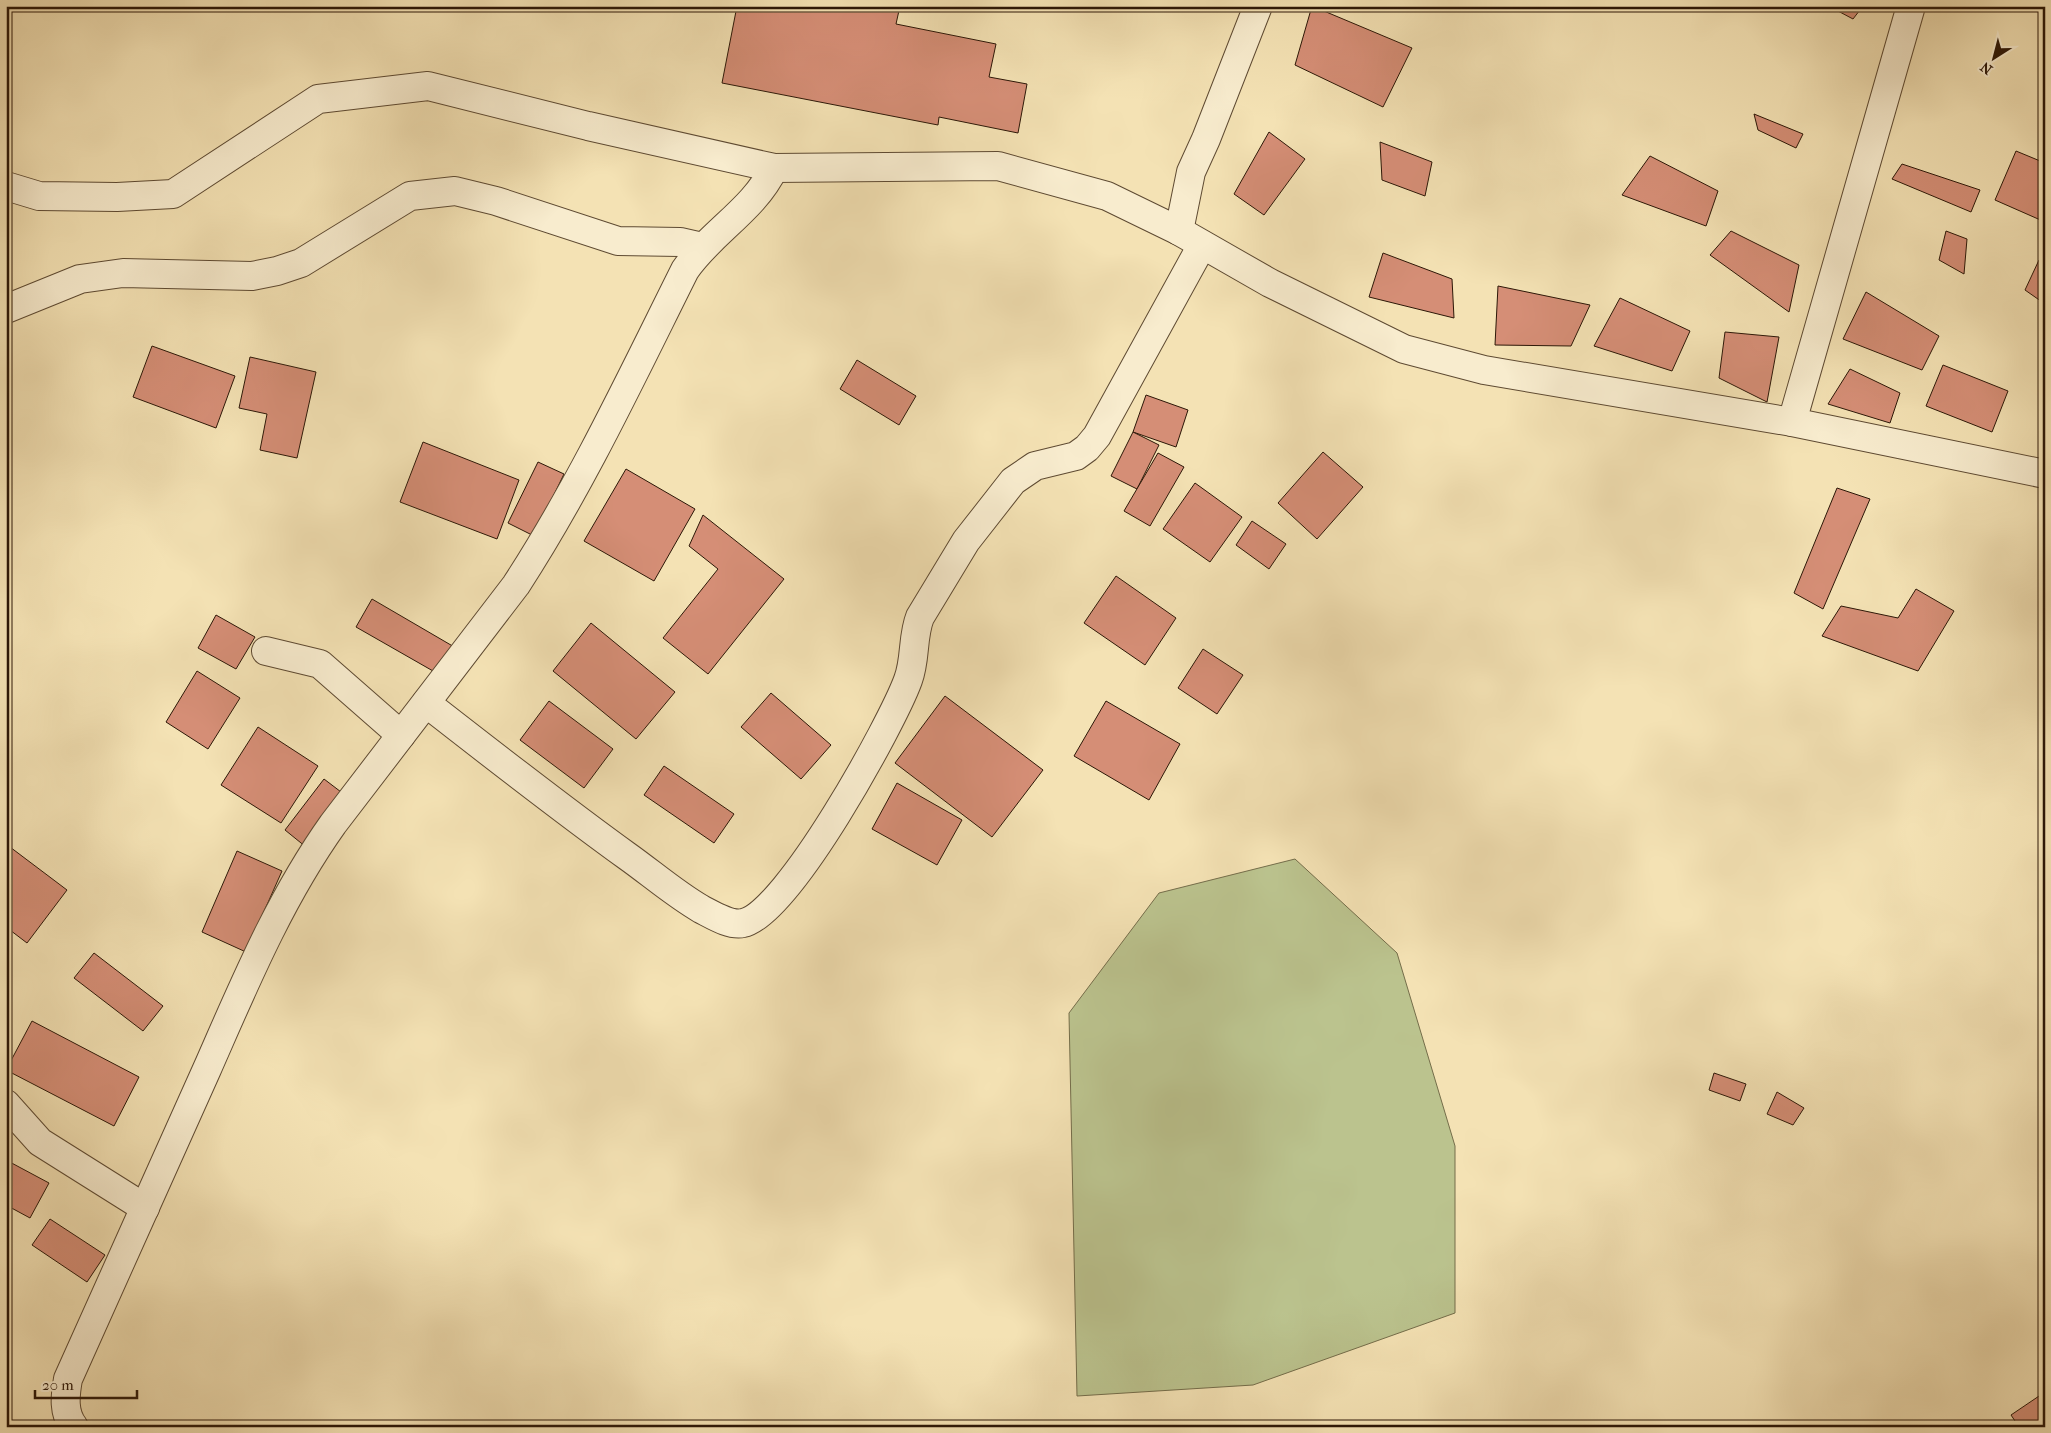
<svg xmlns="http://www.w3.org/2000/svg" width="2051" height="1433" font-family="'IM FELL French Canon',serif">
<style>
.green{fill:#bbc38e;stroke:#746d4a}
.building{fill:#d58e76;stroke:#2c1707}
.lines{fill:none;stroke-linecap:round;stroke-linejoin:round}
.minor-casing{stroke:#5e4a32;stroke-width:30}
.minor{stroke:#f8ecce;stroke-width:28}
</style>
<rect width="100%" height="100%" fill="#f4e2b4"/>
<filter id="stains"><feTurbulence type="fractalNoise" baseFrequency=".004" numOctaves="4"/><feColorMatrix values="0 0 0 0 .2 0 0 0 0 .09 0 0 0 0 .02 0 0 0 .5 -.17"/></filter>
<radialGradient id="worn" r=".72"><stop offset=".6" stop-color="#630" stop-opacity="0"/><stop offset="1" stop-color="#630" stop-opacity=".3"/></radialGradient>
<!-- green -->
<polygon class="green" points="1295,859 1397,953 1455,1146 1455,1313 1253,1385 1077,1396 1069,1013 1159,893"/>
<!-- building -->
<g class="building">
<polygon points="737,6 900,6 896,24 996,44 989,77 1027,84 1018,133 939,117 938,125 722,83"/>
<polygon points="1312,6 1412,48 1383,107 1295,65"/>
<polygon points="1840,6 1863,6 1853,19 1838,11"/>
<polygon points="1754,114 1803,134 1796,148 1758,130"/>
<polygon points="1269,132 1305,159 1264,215 1234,194"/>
<polygon points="1380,142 1432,162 1425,196 1382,180"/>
<polygon points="2016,151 2045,163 2045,222 1995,200"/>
<polygon points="1650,156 1718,191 1706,226 1622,195"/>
<polygon points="1902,164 1980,190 1971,212 1892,179"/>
<polygon points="1731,231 1799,265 1789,312 1710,255"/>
<polygon points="1946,231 1967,239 1964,274 1939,260"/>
<polygon points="1383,253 1452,279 1454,318 1369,297"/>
<polygon points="2039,260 2045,262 2045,304 2025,290"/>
<polygon points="1498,286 1590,305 1571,346 1495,345"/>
<polygon points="1866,292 1939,336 1922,370 1843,339"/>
<polygon points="1620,298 1690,331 1672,371 1594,346"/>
<polygon points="1725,332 1779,337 1767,402 1719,378"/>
<polygon points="152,346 235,376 216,428 133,397"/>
<polygon points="250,357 316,372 297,458 260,450 267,414 239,408"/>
<polygon points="857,360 916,396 899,425 840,389"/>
<polygon points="1943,365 2008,391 1992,432 1926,406"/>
<polygon points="1850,369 1900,393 1890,423 1828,404"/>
<polygon points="1146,395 1188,410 1176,447 1133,432"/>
<polygon points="1133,432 1159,445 1137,489 1111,476"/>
<polygon points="423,442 519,480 497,539 400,502"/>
<polygon points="1323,452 1363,487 1317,539 1278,503"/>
<polygon points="1158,453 1184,467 1150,526 1124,511"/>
<polygon points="538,462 564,474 534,536 508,523"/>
<polygon points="626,469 695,509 654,581 584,541"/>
<polygon points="1195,483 1242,517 1210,562 1163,529"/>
<polygon points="1837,488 1870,499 1823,609 1794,593"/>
<polygon points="703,515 784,579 708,674 663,638 718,569 689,546"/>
<polygon points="1252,521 1286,544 1269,569 1236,545"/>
<polygon points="1116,576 1176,618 1145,665 1084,623"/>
<polygon points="1916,589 1954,611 1918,671 1822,636 1841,606 1898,618"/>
<polygon points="372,599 456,648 440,675 356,627"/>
<polygon points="216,615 255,637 236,669 198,648"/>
<polygon points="591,623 675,692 636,739 553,671"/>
<polygon points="1203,649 1243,675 1217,714 1178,688"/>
<polygon points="197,671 240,698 208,749 166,722"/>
<polygon points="771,693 831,745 801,779 741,727"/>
<polygon points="945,696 1043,770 992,837 895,763"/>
<polygon points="549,701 613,749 584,788 520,740"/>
<polygon points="1106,701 1180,744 1149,800 1074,756"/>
<polygon points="258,727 318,766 281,823 221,785"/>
<polygon points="664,766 734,814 714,843 644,795"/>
<polygon points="324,779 345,795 306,847 285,830"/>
<polygon points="897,783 962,820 937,865 872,829"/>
<polygon points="6,844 67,890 27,943 6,927"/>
<polygon points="237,851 282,871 246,952 202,932"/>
<polygon points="94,953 163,1006 143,1031 74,978"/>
<polygon points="32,1021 139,1077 114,1126 6,1070"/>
<polygon points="1714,1073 1746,1084 1740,1101 1709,1090"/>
<polygon points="1777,1092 1804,1108 1793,1125 1767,1114"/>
<polygon points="6,1160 49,1183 30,1218 6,1205"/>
<polygon points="50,1219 105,1255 87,1282 32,1245"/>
<polygon points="2045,1392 2045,1427 2019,1427 2011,1415"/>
</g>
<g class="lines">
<defs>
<g id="minor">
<polyline points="6,186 39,196 117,197 173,194 318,99 428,86 588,126 774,168 998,166 1107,196 1179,231 1270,283 1404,349 1484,370 1792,422 2045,474"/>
<polyline points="1179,231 1191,172 1206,139 1258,6"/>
<polyline points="6,309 80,279 123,273 252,276 277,271 301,263 410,196 455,191 496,201 618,241 680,242 702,247"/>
<polyline points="1792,422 1911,6"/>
<polyline points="266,651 320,664 401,735"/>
<path d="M426,703C493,755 559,807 627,856C651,873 675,894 701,909C713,915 730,926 743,923C787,915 892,724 908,680C916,659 912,637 920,617L966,541L1013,481L1035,466L1076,456L1087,448L1097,436L1202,245"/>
<polyline points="6,1104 40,1142 145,1208"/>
<path d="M74,1427C63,1413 65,1396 68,1379C115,1276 160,1172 207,1069C244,985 279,900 333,824L516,585C581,485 632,376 685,270C711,232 754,210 774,168"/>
</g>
</defs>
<!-- minor casing -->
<use href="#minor" class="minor-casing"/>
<!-- minor -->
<use href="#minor" class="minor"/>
</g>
<!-- margin -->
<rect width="2051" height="1433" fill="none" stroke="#f4e2b4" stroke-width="25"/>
<rect x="8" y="8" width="2036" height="1418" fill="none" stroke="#2c1707" stroke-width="2.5"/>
<rect x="12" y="12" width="2026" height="1408" fill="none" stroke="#2c1707"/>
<!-- north arrow -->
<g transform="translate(1994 58) rotate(216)" stroke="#f8ecce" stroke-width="4" paint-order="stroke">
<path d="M0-4L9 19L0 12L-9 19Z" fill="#2c1707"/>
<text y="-8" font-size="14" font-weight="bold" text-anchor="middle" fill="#2c1707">N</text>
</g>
<!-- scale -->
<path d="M35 1390v8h102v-8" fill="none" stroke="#2c1707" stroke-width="2.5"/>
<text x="42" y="1390" font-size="15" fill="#2c1707" stroke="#f8ecce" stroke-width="4" paint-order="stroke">20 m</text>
<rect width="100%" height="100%" filter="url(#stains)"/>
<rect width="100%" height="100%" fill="url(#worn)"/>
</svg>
